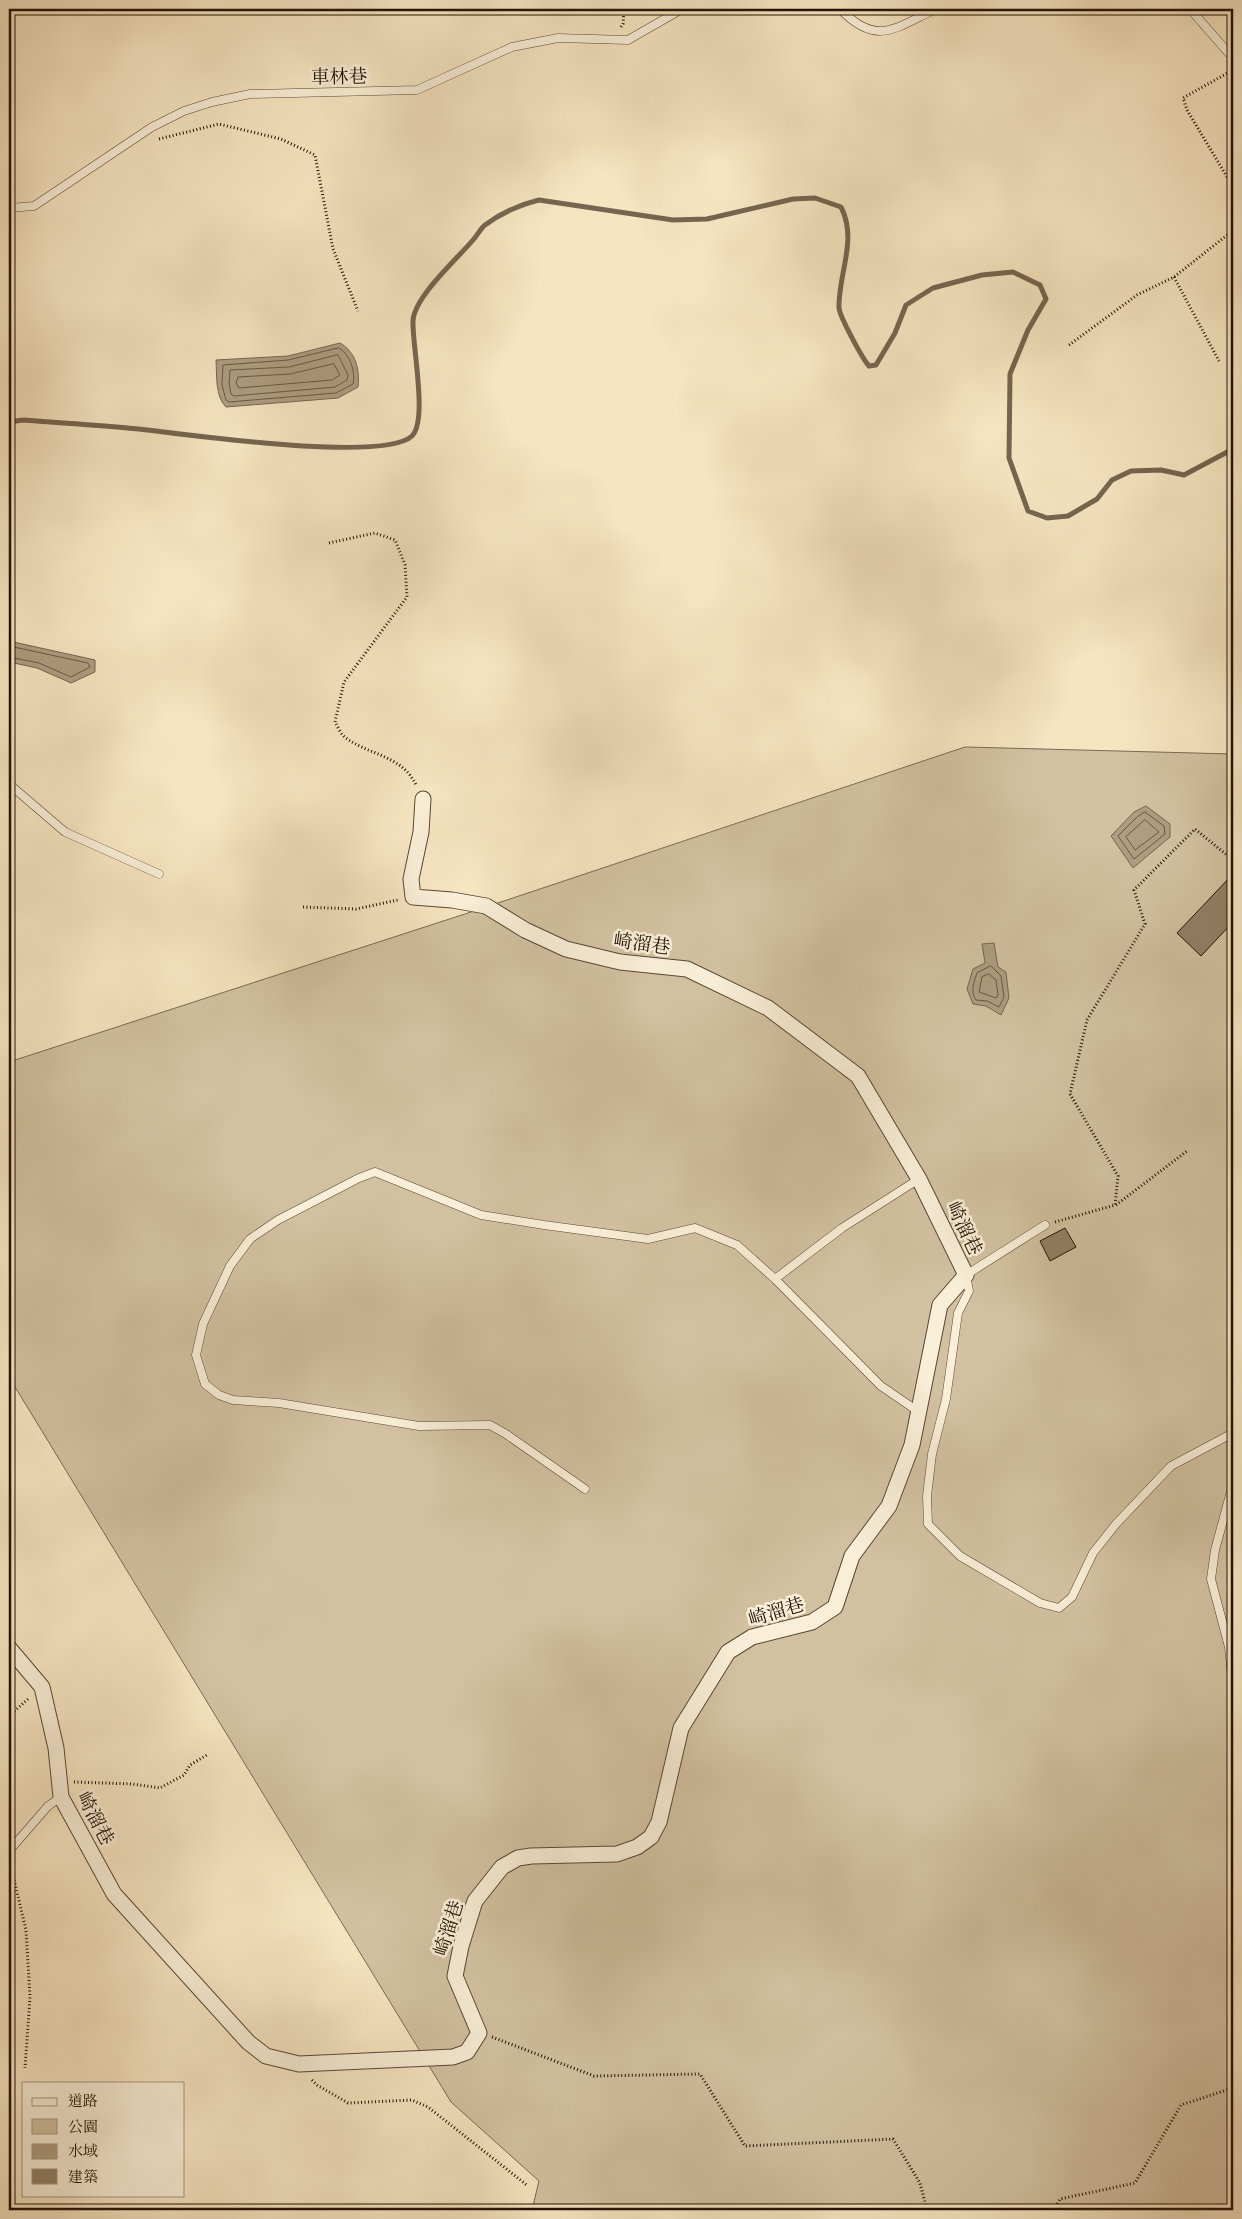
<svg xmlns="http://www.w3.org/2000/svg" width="1242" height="2219" font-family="'IM FELL Double Pica','Noto Serif TC',serif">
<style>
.green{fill:#d2c1a1;stroke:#7a6a53}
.water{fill:#ae9d81;stroke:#76654f}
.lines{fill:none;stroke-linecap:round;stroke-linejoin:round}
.shore{stroke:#685843;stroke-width:1}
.stream{stroke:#76654f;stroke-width:5}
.building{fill:#918067;stroke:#231205}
.lane-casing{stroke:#584734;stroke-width:9}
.street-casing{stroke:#584734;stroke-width:17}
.path{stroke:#231205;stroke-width:3;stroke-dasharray:1 2.5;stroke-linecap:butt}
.lane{stroke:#f9eed7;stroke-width:8}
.street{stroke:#f9eed7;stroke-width:15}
.labels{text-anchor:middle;stroke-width:5;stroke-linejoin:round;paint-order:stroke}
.street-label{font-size:19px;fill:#231205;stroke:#f9eed7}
</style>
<rect width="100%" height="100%" fill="#f6e5c1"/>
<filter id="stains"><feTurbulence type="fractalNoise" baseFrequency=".004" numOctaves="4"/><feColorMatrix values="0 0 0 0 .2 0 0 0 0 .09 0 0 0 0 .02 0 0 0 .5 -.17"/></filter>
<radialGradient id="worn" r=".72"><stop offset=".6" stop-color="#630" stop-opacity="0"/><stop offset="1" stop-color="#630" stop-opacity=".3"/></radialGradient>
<!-- green -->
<polygon class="green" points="965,747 1233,754 1233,2210 532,2210 539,2181 451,2102 9,1377 9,1062 471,912"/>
<!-- water -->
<g class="water">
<path d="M340,343C356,352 360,370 358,387L338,398L226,407C215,396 217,376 216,360L288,356Z"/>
<polygon points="9,641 95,660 95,672 71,683 37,668 9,662"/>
<polygon points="1146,806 1170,824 1170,837 1133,868 1111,836 1134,812"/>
<polygon points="994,943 998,967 1006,972 1009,998 1001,1015 986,1006 973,1004 967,989 973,969 985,963 982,944"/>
</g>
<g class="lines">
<!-- shore -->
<g class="shore">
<path d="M339,348C350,354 356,372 353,384L336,393L229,402L226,400L222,385L223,365L288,360Z"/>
<polygon points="338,355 348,375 347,380 335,387 234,396 231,394 229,384 230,370 289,367"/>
<polygon points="334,364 340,375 332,380 239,388 236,383 238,377 290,374"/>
<polyline points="9,646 88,663 90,667 71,677 39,663 9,657"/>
<polygon points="1145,812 1164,826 1165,834 1134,859 1118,836 1137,817"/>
<polygon points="1145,820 1159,832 1135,850 1126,837"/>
<path d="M991,966L1001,976L1004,997L999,1007L987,1001L976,1000C970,991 974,982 977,973Z"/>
<polygon points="989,974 996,980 998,995 996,998 979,992 982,977"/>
</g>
<!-- stream -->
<path class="stream" d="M9,422L23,420C61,423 101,425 139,429C184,434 383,463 412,436C428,420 412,345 413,321C414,297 457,259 473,240C477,236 480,229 485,225C501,213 519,205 539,200L673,220L707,219L793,199L815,198L841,207C858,240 838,274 839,308C840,317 862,358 869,366L876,365L895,333L906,305L933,288L982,275L1013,272L1040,285L1046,299L1028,330L1010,374L1009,458L1028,511L1047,518L1068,516L1097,499L1112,480L1131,471L1161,470L1184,475L1233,449"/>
</g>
<!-- building -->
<g class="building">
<polygon points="1233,874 1233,922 1201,956 1177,933"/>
<polygon points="1065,1228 1076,1247 1050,1261 1040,1241"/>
</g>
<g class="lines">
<defs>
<g id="lane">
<path d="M840,9C877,47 895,28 936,9"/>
<polyline points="1190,9 1233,58"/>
<polyline points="9,208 34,206 152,127 184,111 212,102 250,94 417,90 512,47 558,38 628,40 682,9"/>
<polyline points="9,784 65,832 159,874"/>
<polyline points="1045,1225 966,1275 969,1291 958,1313 946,1399 932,1454 927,1496 928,1524 960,1556 1040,1603 1059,1608 1072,1597 1093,1553 1116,1524 1171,1466 1233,1433"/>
<polyline points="775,1279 842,1228 919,1179"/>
<polyline points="1233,1484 1215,1550 1211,1579 1229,1647 1233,1686"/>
<polyline points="585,1489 506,1434 490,1425 419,1426 279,1403 233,1400 219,1395 205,1384 196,1355 203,1324 230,1266 250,1239 278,1220 359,1178 375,1172 481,1215 544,1225 648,1239 695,1228 737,1245 775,1279 881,1386 919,1412"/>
<polyline points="9,1851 48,1806 61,1797"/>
</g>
<polyline id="street" points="9,1648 42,1687 56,1748 61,1797 114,1894 248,2042 266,2056 299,2064 453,2057 467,2052 479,2033 455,1976 461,1946 475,1901 502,1867 518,1858 531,1856 617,1854 637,1847 651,1837 659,1822 681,1728 728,1652 752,1637 812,1622 835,1607 852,1556 889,1506 912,1445 940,1305 966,1275 919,1179 858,1076 768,1008 687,969 620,962 566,949 525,930 486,906 452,900 413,897 411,879 421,832 423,799"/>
</defs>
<!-- lane casing -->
<use href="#lane" class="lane-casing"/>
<!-- street casing -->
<use href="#street" class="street-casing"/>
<!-- path -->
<g class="path">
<polyline points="621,27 623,24 624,9"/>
<polyline points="1233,70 1183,98 1187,110 1233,187"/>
<polyline points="159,139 219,124 281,139 315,155 333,249 358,311"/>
<polyline points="1174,277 1219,361"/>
<polyline points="1069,345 1137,295 1174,277 1231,232 1233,228"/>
<path d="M329,543L375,533L395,540L405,565L407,597L344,682L335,722C338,727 341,735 346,738C369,755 403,756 416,785"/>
<polyline points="303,907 356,909 398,900"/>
<polyline points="1116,1205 1187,1151"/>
<polyline points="1055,1222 1115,1205 1118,1176 1070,1094 1087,1020 1145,924 1134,890 1195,829 1233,860"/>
<polyline points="9,1716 28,1699"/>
<polyline points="74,1782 132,1784 160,1788 184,1775 190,1765 207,1755"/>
<polyline points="10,1863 26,1930 30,1997 25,2068"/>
<polyline points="492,2037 594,2076 700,2074 745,2146 893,2139 920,2183 927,2210"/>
<polyline points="312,2080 317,2085 348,2103 412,2100 428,2107 528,2186"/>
<polyline points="1054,2210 1060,2199 1135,2183 1181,2105 1233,2088"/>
</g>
<!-- lane -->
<use href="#lane" class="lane"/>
<!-- street -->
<use href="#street" class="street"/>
</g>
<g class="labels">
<!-- street labels -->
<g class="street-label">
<text transform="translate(339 76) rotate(-1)" y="7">車林巷</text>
<text transform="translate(642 943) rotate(8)" y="7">崎溜巷</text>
<text transform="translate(965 1228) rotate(64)" y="7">崎溜巷</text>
<text transform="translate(776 1611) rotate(-17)" y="7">崎溜巷</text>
<text transform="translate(96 1818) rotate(62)" y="7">崎溜巷</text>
<text transform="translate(448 1928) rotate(-73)" y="7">崎溜巷</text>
</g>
</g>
<!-- margin -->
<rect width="1242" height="2219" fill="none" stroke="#f6e5c1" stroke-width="30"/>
<rect x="10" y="10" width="1222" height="2199" fill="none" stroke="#231205" stroke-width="2.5"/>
<rect x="15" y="15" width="1212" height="2189" fill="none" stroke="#231205"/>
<!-- legend -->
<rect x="22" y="2082" width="162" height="115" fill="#f9eed7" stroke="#a39683"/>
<rect x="32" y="2098" width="25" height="8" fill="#f9eed7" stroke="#a39683"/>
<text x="68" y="2106" font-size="15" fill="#231205">道路</text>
<rect x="32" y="2119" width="25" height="15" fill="#d2c1a1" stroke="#a39683"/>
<text x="68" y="2132" font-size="15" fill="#231205">公園</text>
<rect x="32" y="2144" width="25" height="15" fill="#ae9d81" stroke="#a39683"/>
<text x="68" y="2156" font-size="15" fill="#231205">水域</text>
<rect x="32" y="2169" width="25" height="15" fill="#918067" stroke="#a39683"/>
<text x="68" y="2182" font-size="15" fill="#231205">建築</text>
<rect width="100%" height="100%" filter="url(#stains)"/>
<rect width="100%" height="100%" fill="url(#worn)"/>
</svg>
